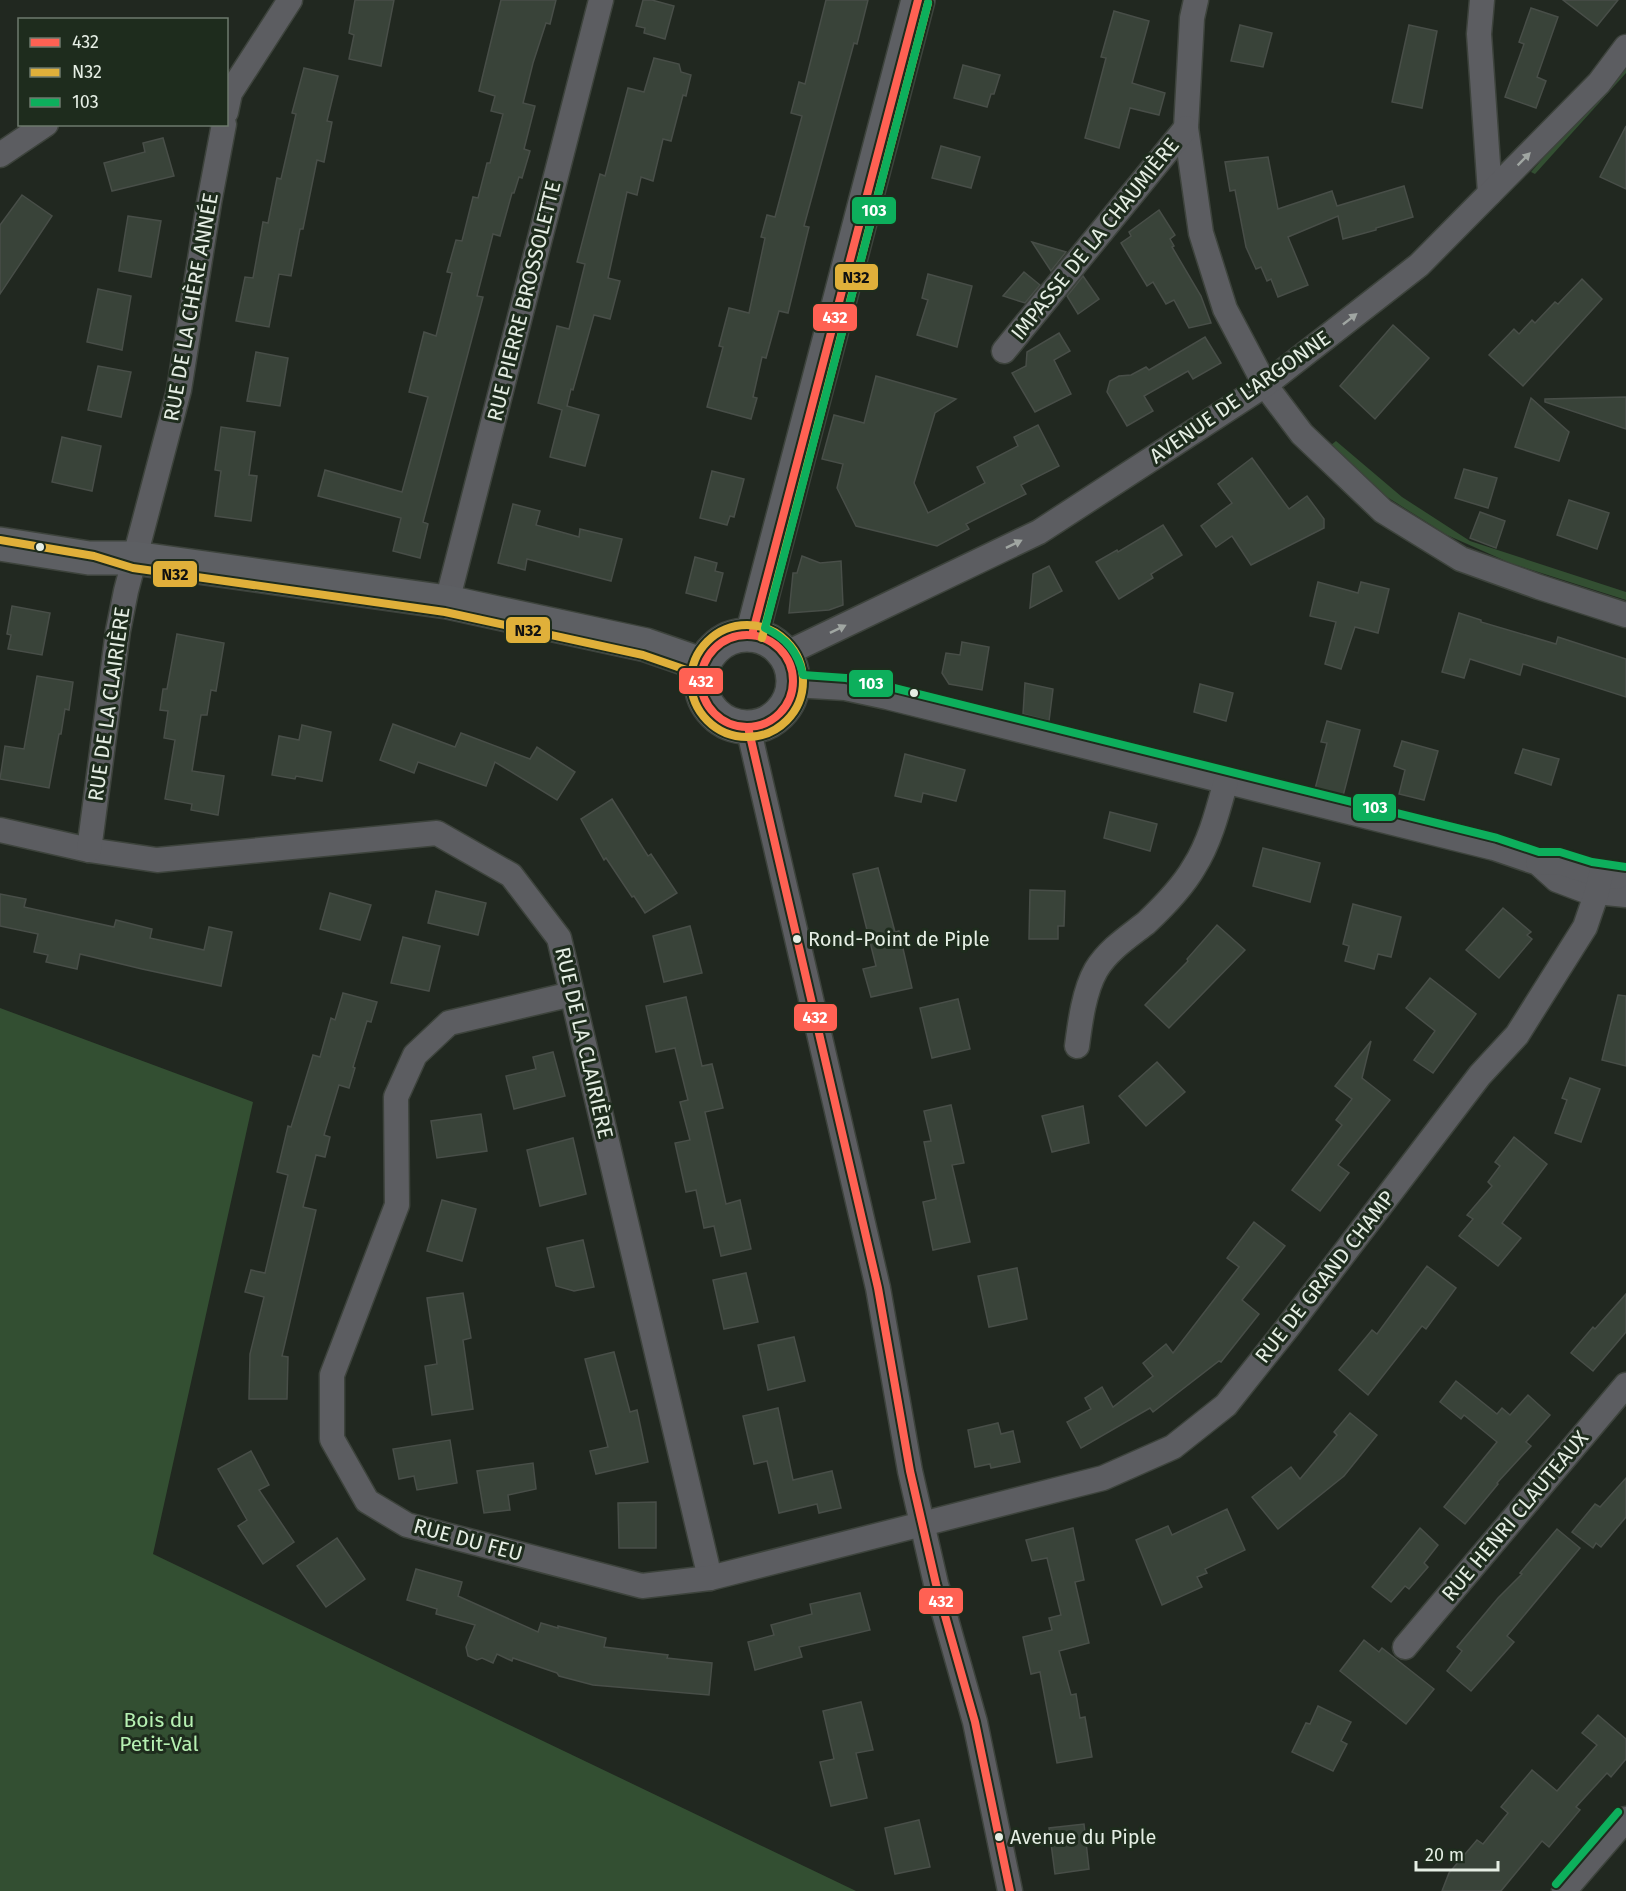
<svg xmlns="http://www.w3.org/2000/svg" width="1626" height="1891" font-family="'Fira Sans',sans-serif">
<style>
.green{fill:#334f32}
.building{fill:#394339;stroke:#484e48;stroke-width:1.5}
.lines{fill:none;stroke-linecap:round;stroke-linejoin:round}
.street-casing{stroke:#3d433c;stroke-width:27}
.secondary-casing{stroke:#3d433c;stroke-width:36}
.street{stroke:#5c5d61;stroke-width:24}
.secondary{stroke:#5d5f63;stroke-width:33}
.bus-1-casing{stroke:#1e2c1d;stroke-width:12}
.bus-2-casing{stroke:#1e2c1d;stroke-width:12}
.bus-3-casing{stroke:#1e2c1d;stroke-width:12}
.bus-1{stroke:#ff6153;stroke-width:8}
.bus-2{stroke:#e0b03a;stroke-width:8}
.bus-3{stroke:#0daf5c;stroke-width:8}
.oneway{fill:#a0a6a2}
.bus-dot{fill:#e5eee4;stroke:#1e2c1d;stroke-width:2}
.labels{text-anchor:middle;stroke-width:6;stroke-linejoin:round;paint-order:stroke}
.bus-label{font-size:20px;fill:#e5eee4;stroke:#1e2c1d;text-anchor:start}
.street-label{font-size:21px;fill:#e5eee4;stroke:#1e2c1d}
.park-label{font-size:21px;fill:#b6f0b2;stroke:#1e2c1d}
.line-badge{stroke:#1e2c1d;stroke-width:2}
.badge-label{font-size:16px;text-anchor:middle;font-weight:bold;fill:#fff}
.pale-badge-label{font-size:16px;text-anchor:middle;font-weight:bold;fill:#111}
</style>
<rect width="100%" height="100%" fill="#212820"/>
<!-- green -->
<g class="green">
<polygon points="1626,63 1626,73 1535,174 1531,172"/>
<polygon points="1336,441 1402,497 1470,541 1626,592 1626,600 1510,563 1447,535 1387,497 1331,445"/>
<polygon points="0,1008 253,1102 153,1554 856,1891 0,1891"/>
</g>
<!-- building -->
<g class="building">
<polygon points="355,0 394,0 381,66 349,59 354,35 349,33"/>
<polygon points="501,0 556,0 550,24 546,23 533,63 523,103 535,106 524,149 530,151 522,178 519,177 514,193 512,193 500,236 493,234 477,296 483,297 423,522 428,524 420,558 393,551 401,518 318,496 325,470 402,492 428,397 409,392 424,332 436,336 452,273 447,272 456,240 462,241 473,197 478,198 487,163 490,163 503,114 491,111 495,96 479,91"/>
<polygon points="643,0 652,0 674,6 665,39 644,33 645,28 636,26"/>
<polygon points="826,0 868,0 857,44 854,43 804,226 809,227 788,313 779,311 766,358 762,357 753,397 757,398 751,419 707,407 723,347 719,346 729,308 749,313 765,238 761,237 767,215 775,217 802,116 791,113 799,82 805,84"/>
<polygon points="1563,0 1618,0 1597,26"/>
<polygon points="1531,8 1558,17 1537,77 1546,81 1536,108 1505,97 1524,44 1519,42"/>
<polygon points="1114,11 1149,21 1132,83 1165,93 1159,115 1130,108 1119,148 1085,138 1106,58 1101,57"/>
<polygon points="1240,25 1272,33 1263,67 1231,61"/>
<polygon points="1409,25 1437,31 1422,108 1392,102"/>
<polygon points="654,58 679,64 681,72 691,75 686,96 683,95 671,141 663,139 653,181 641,177 637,195 627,192 608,278 620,281 610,319 594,315 573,390 571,389 567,406 599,415 585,466 550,457 562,410 538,403 557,326 569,329 585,264 577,262 600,174 605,176 628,88 644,92"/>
<polygon points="963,65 1000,75 994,94 991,94 987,107 954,98"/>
<polygon points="304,68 338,76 327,121 332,122 324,162 317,160 303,229 300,229 291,276 279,274 269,327 236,321 245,277 253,278 263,222 268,223 277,178 281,179 296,114 292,113"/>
<polygon points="1626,126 1626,189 1600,177"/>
<polygon points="163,138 174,176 112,191 104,163 145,152 143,143"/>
<polygon points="941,146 980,157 971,188 932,178"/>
<polygon points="1268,157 1278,209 1332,191 1337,206 1404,186 1413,217 1376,228 1376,230 1343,239 1338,216 1288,237 1308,285 1278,297 1271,279 1267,281 1261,267 1256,269 1246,247 1235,190 1230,191 1225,162"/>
<polygon points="22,195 52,216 0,294 0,225"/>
<polygon points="1159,210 1175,235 1170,239 1174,246 1172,247 1201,296 1211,323 1189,328 1174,300 1166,304 1153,282 1147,286 1121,243 1131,236 1129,232"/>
<polygon points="128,216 161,221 151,277 119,271"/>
<polygon points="1032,242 1066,252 1051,271"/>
<polygon points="1024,272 1040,285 1025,303 1003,296"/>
<polygon points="928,274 972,286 957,347 917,335 928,300 922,298"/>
<polygon points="1083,276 1099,299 1078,314 1067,296"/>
<polygon points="1582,279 1602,299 1523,386 1489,355 1514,329 1519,334 1532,320 1535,323 1555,302 1558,304"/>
<polygon points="98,289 131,296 122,350 87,342"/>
<polygon points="1393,325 1429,358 1375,419 1340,386"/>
<polygon points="1059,333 1070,351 1054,360 1071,394 1035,412 1012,373 1026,366 1027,352"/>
<polygon points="1205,337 1221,363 1193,379 1188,371 1144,396 1153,411 1127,426 1107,392 1110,381 1119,376 1131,375 1146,367 1149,370"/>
<polygon points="256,352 288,358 280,406 247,401"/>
<polygon points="98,366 131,372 121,417 88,410"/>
<polygon points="876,376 956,399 935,413 914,483 928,513 985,483 977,467 1018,446 1014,437 1038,425 1059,466 1021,485 1026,494 966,524 969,529 937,546 856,526 837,488 843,464 822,459 834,415 864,423"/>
<polygon points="1626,397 1626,429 1545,402 1545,399"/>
<polygon points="1531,398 1569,432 1559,461 1515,447"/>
<polygon points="221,427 255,432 249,475 257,476 251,521 215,516 221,471 215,470"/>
<polygon points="62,437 101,446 92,491 52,482"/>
<polygon points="1252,458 1289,509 1307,496 1324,519 1324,528 1251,565 1232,536 1216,547 1201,526 1232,503 1218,484"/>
<polygon points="1464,469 1497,478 1488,508 1455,498"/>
<polygon points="712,471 744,479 734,517 730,516 727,525 700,518"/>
<polygon points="1569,500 1609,513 1597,549 1557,535"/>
<polygon points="513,504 540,511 536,525 579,537 580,529 622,539 611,581 527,559 525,570 498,563"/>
<polygon points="1480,512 1505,521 1496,548 1470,538"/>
<polygon points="1163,525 1182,555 1151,574 1153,578 1119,599 1096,562 1117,550 1118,552"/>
<polygon points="802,556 820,563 841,561 843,605 829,610 789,613 793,573 797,573"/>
<polygon points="695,557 717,563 715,571 723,573 716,601 686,593"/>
<polygon points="1049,566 1062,591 1030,608 1033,574"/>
<polygon points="1318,582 1358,593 1361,582 1389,589 1378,633 1355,627 1341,669 1325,664 1336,622 1310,616"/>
<polygon points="12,606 50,613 42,655 8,649 11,635 7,634"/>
<polygon points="1459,613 1481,620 1481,622 1556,644 1558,637 1626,659 1626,697 1523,664 1520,675 1470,659 1464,678 1442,672"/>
<polygon points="177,634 224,643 216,691 211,690 207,715 201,715 192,771 224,776 218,815 191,810 192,804 165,799 175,740 164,738 168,711 160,710 163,689 167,689"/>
<polygon points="962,642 989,647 982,690 949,684 942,673 946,653 960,655"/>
<polygon points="37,676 73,682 69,710 65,709 61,734 59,734 49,788 0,779 5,746 24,749"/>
<polygon points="1025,683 1053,689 1049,721 1023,714"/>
<polygon points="1200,684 1233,693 1226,721 1194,712"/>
<polygon points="1327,721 1360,730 1343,796 1315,789 1327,743 1321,742"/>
<polygon points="393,724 455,747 461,733 530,759 537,747 575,772 557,800 495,762 486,786 418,762 414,773 380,760"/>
<polygon points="302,725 331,732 322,781 296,776 295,779 272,775 279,736 299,740"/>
<polygon points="1402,741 1438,751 1424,800 1399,794 1405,770 1394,766"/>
<polygon points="1523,749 1559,759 1551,785 1515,773"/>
<polygon points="905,754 965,770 956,801 923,793 921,802 895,796"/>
<polygon points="612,799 648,856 651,854 677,893 645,913 634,896 632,897 606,858 604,860 581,819"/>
<polygon points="1110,812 1157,824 1150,851 1104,838"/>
<polygon points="1263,848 1320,863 1310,902 1253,886"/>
<polygon points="878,868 895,932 899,931 912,988 871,997 863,969 876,966 853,874"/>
<polygon points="1030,890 1065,891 1064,926 1058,926 1058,939 1029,939"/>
<polygon points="436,891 486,903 478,935 428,923"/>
<polygon points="330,893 371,905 360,940 320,929"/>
<polygon points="0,894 26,899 24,907 114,927 116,920 152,929 150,938 204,950 209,927 232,932 221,986 142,969 80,954 77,969 46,962 48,955 34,952 38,934 0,926"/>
<polygon points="1353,904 1401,917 1391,957 1378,954 1374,969 1345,961 1349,946 1343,944"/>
<polygon points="1503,908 1531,932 1527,935 1532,939 1499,978 1466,950"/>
<polygon points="1217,925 1245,950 1169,1028 1145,1005 1188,961 1187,959"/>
<polygon points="690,926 702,973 664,982 653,936"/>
<polygon points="403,937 440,946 429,991 391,983"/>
<polygon points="1430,978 1476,1014 1433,1073 1414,1060 1435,1031 1406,1008"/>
<polygon points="343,993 377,1002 371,1022 367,1021 353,1067 355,1068 349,1088 339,1085 324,1135 330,1137 325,1157 316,1155 303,1207 316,1210 282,1356 288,1357 287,1399 249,1399 250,1354 264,1297 245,1292 251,1270 265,1273 288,1175 277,1172 288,1126 291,1127 313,1055 320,1057 331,1018 335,1020"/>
<polygon points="1618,995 1626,996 1626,1066 1602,1060"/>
<polygon points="686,997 702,1066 712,1064 723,1108 705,1112 726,1204 740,1200 751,1249 721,1256 714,1226 704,1228 696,1190 686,1192 675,1143 690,1140 680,1102 688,1100 675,1048 656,1052 646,1006"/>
<polygon points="958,999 970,1049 932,1058 920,1008"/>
<polygon points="1371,1041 1362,1078 1390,1100 1338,1165 1349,1173 1320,1211 1292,1190 1342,1125 1336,1120 1352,1099 1335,1086"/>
<polygon points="553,1052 565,1096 514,1109 506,1076 536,1069 533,1057"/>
<polygon points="1157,1062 1185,1092 1146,1126 1119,1096"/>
<polygon points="1570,1078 1600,1089 1581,1142 1555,1133 1567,1100 1562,1098"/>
<polygon points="951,1105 964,1163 952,1165 970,1242 933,1250 923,1202 936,1199 924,1142 931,1141 924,1111"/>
<polygon points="1083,1106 1089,1143 1052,1152 1042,1116"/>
<polygon points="481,1114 487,1151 437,1158 431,1121"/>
<polygon points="1514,1137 1547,1164 1502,1223 1521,1238 1498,1266 1459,1236 1473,1219 1467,1215 1492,1186 1488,1182 1500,1166 1495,1162"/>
<polygon points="573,1138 586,1194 540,1206 527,1150"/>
<polygon points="442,1200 476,1209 462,1261 427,1251"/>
<polygon points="1254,1222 1285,1246 1242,1300 1259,1314 1221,1362 1219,1361 1153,1412 1150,1408 1081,1448 1067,1422 1091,1409 1085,1398 1102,1387 1113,1407 1153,1376 1143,1363 1166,1344 1173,1353 1239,1267 1227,1258"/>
<polygon points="583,1240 594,1287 574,1291 556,1286 547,1248"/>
<polygon points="1427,1266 1456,1288 1426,1329 1422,1326 1368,1395 1339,1370 1372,1330 1377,1334"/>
<polygon points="1017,1268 1027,1319 989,1327 978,1276"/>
<polygon points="746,1273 758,1322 724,1329 713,1280"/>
<polygon points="463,1293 471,1338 463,1340 473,1409 432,1415 425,1366 437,1364 427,1298"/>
<polygon points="1626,1294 1626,1332 1593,1371 1571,1353 1593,1327 1595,1329"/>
<polygon points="794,1337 805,1381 768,1390 758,1345"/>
<polygon points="614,1352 630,1412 637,1410 648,1462 596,1474 590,1451 608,1447 585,1359"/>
<polygon points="1456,1381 1497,1414 1502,1408 1510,1415 1528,1395 1550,1415 1526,1442 1531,1446 1497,1483 1498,1484 1465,1524 1444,1507 1497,1442 1464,1415 1461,1419 1440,1402"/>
<polygon points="778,1408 793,1480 832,1471 841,1508 819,1513 817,1504 779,1513 767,1461 754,1464 743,1416"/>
<polygon points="1350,1413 1377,1435 1344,1476 1278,1529 1252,1497 1291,1467 1300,1479 1337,1435 1334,1432"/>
<polygon points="998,1423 1001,1434 1013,1431 1020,1462 991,1468 990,1464 975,1467 968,1430"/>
<polygon points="450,1440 457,1483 417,1490 414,1476 399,1479 393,1449"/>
<polygon points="251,1451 269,1485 259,1490 294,1542 263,1564 238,1526 247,1520 218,1469"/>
<polygon points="533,1463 536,1489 508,1495 510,1510 484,1513 477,1471"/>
<polygon points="1626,1478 1626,1517 1601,1547 1596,1543 1593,1548 1572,1532 1595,1504 1600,1507"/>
<polygon points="656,1502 656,1548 619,1548 618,1503"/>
<polygon points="1227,1509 1245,1550 1205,1569 1207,1573 1197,1577 1202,1587 1162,1605 1136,1540 1168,1526 1172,1535"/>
<polygon points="1073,1528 1084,1580 1075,1582 1089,1643 1059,1651 1071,1695 1076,1694 1080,1718 1085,1717 1092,1757 1057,1763 1040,1672 1031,1674 1023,1637 1052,1630 1049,1618 1061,1615 1047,1558 1032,1561 1026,1540"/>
<polygon points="1420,1528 1438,1545 1424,1563 1428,1567 1409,1589 1405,1586 1391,1602 1372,1587"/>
<polygon points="1557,1529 1580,1548 1507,1636 1514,1642 1471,1691 1447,1671 1462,1651 1457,1647 1498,1598 1522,1574 1520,1573"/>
<polygon points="337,1538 365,1579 326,1607 297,1566"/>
<polygon points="416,1569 462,1582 458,1596 538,1632 541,1623 558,1628 558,1626 606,1638 604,1647 668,1655 667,1658 712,1663 709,1695 593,1685 559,1676 557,1673 513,1658 512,1661 497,1654 493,1663 482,1658 477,1660 468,1656 466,1647 475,1625 436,1614 437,1609 407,1600"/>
<polygon points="860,1593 870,1630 799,1647 802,1657 755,1670 748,1642 774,1635 771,1625 812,1614 810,1604"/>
<polygon points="1364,1640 1379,1652 1382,1648 1434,1689 1406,1724 1340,1671"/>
<polygon points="861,1702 873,1750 856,1753 867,1798 831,1806 820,1762 834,1759 823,1711"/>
<polygon points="1318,1706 1351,1722 1341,1741 1347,1744 1333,1771 1292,1752 1306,1723 1310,1724"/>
<polygon points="1598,1715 1626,1739 1626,1759 1611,1777 1607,1773 1576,1807 1580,1810 1549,1847 1542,1841 1501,1891 1442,1891 1449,1873 1477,1840 1483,1844 1508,1813 1501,1807 1532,1770 1557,1791 1597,1745 1582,1733"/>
<polygon points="919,1820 930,1867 895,1874 885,1828"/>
<polygon points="1084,1824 1089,1869 1055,1874 1049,1828"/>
</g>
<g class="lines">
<defs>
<g id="street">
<polyline points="1196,0 1192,18 1186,128 1201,233 1225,309 1265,385 1302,434 1383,511 1461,559 1539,587 1626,615"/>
<polyline points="1482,0 1479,34 1490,193"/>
<polyline points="226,112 230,93 290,0"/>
<polyline points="0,155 46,124"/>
<polyline points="1004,351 1186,128"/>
<polyline points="447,602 601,0"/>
<polyline points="785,654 1039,532 1265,385 1419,265 1599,83 1626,47"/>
<polyline points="794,685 845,688 887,697 1494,848 1538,863 1557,880 1586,891 1626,895"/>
<polyline points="748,727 878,1288 910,1471 936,1584 975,1722 1010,1891"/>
<polyline points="0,830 89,850 157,860 437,833 511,875 559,938 710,1578"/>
<polyline points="89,850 118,631 126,591 179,390 209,203 224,124"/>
<polyline points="1538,863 1559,862 1590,872 1617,877"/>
<polyline points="572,994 449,1023 415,1055 396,1097 397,1205 332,1375 332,1439 367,1501 407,1525 642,1586 710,1578 1103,1478 1173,1447 1226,1405 1288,1327 1480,1075 1517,1035 1585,927 1597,892 1601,874"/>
<path d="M1077,1046C1080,1023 1084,991 1096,970C1108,950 1128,937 1146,923C1163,907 1182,888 1194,867C1210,842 1218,810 1226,781"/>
<polyline points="1405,1647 1626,1385"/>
<polyline points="1564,1891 1626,1819"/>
</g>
<g id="secondary">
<polyline points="0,544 89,558 134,558 447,602 646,645 704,665"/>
<polyline points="752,635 918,0"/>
<circle cx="747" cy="681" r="46"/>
</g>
</defs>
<!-- street casing -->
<use href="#street" class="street-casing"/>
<!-- secondary casing -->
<use href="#secondary" class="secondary-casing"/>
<!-- street -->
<use href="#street" class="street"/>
<!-- secondary -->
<use href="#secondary" class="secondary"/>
<defs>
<g id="bus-1">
<polyline points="752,635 918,0"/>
<circle cx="747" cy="681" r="46"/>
<polyline points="748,727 878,1288 910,1471 936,1584 975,1722 1010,1891"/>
</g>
<g id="bus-2">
<polyline points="0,540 94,556 133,568 445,612 643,655 701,675"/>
<circle cx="747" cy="681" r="56"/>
<polyline points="762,638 928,3"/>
</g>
<g id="bus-3">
<path d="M928,3L765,628C786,638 798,652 803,675L846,678L890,687L1497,838L1539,852H1560L1592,862L1626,867"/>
<polyline points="1556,1884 1618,1812"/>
</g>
</defs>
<!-- bus-1 casing -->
<use href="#bus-1" class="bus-1-casing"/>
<!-- bus-2 casing -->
<use href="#bus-2" class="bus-2-casing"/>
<!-- bus-3 casing -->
<use href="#bus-3" class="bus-3-casing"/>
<!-- bus-1 -->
<use href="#bus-1" class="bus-1"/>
<!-- bus-2 -->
<use href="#bus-2" class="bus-2"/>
<!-- bus-3 -->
<use href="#bus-3" class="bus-3"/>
</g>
<!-- one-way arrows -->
<defs><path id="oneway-solid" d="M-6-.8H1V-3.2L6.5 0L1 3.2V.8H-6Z" transform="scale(1.5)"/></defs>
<g class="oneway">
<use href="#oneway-solid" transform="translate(1524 159) rotate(-45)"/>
<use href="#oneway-solid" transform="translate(1350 319) rotate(-38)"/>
<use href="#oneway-solid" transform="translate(1014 544) rotate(-26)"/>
<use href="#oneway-solid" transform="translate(838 629) rotate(-26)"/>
</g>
<!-- markers -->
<g class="bus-dot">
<circle cx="40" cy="547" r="5"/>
<circle cx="914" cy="693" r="5"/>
<circle cx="797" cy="939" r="5"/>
<circle cx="999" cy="1837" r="5"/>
</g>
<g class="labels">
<!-- bus labels -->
<g class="bus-label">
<text x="808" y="946">Rond-Point de Piple</text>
<text x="1010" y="1844">Avenue du Piple</text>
</g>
<!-- street labels -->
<g class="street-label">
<text transform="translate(1095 239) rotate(-51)" y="7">IMPASSE DE LA CHAUMIÈRE</text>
<text transform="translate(524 301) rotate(-76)" y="7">RUE PIERRE BROSSOLETTE</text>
<text transform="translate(191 307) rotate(-80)" y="7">RUE DE LA CHÈRE ANNÉE</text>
<text transform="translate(1240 397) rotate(-35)" y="7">AVENUE DE L'ARGONNE</text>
<text transform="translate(109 704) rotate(-82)" y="7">RUE DE LA CLAIRIÈRE</text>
<text transform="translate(584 1043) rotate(77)" y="7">RUE DE LA CLAIRIÈRE</text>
<text transform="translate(1325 1277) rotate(-52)" y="7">RUE DE GRAND CHAMP</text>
<text transform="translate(1515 1516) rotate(-50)" y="7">RUE HENRI CLAUTEAUX</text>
<text transform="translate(468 1540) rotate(15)" y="7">RUE DU FEU</text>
</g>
<!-- park labels -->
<g class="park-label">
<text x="159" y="1727">Bois du<tspan x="159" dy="24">Petit-Val</tspan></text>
</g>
</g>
<g class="line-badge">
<rect x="851" y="196" width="46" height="29" rx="6" fill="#0daf5c"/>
<rect x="834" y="263" width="45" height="28" rx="6" fill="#e0b03a"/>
<rect x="812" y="303" width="46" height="29" rx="6" fill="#ff6153"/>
<rect x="152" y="560" width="46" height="28" rx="6" fill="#e0b03a"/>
<rect x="505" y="616" width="46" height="28" rx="6" fill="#e0b03a"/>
<rect x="678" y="667" width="46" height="28" rx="6" fill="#ff6153"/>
<rect x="848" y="669" width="46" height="29" rx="6" fill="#0daf5c"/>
<rect x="1352" y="793" width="45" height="29" rx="6" fill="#0daf5c"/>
<rect x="793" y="1003" width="45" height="29" rx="6" fill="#ff6153"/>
<rect x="918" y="1587" width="46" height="28" rx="6" fill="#ff6153"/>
</g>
<g class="badge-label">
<text x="874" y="216">103</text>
<text x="835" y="323">432</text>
<text x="701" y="687">432</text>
<text x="871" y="689">103</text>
<text x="1375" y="813">103</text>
<text x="815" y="1023">432</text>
<text x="941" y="1607">432</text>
</g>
<g class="pale-badge-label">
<text x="856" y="283">N32</text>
<text x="175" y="580">N32</text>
<text x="528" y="636">N32</text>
</g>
<!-- legend -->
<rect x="18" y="18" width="210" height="108" fill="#1e2c1d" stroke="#6e7a6d" stroke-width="1.5"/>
<rect x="30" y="38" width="30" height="9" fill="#ff6153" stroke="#6e7a6d" stroke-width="1.5"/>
<text x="72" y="48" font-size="18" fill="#e5eee4">432</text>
<rect x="30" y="68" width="30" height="9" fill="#e0b03a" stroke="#6e7a6d" stroke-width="1.5"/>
<text x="72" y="78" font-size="18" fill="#e5eee4">N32</text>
<rect x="30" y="98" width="30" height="9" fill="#0daf5c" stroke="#6e7a6d" stroke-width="1.5"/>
<text x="72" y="108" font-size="18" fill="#e5eee4">103</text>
<!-- scale -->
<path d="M1416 1861v9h82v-9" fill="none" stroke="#e5eee4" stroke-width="3"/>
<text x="1425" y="1861" font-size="18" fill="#e5eee4" stroke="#1e2c1d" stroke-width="4.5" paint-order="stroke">20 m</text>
</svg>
